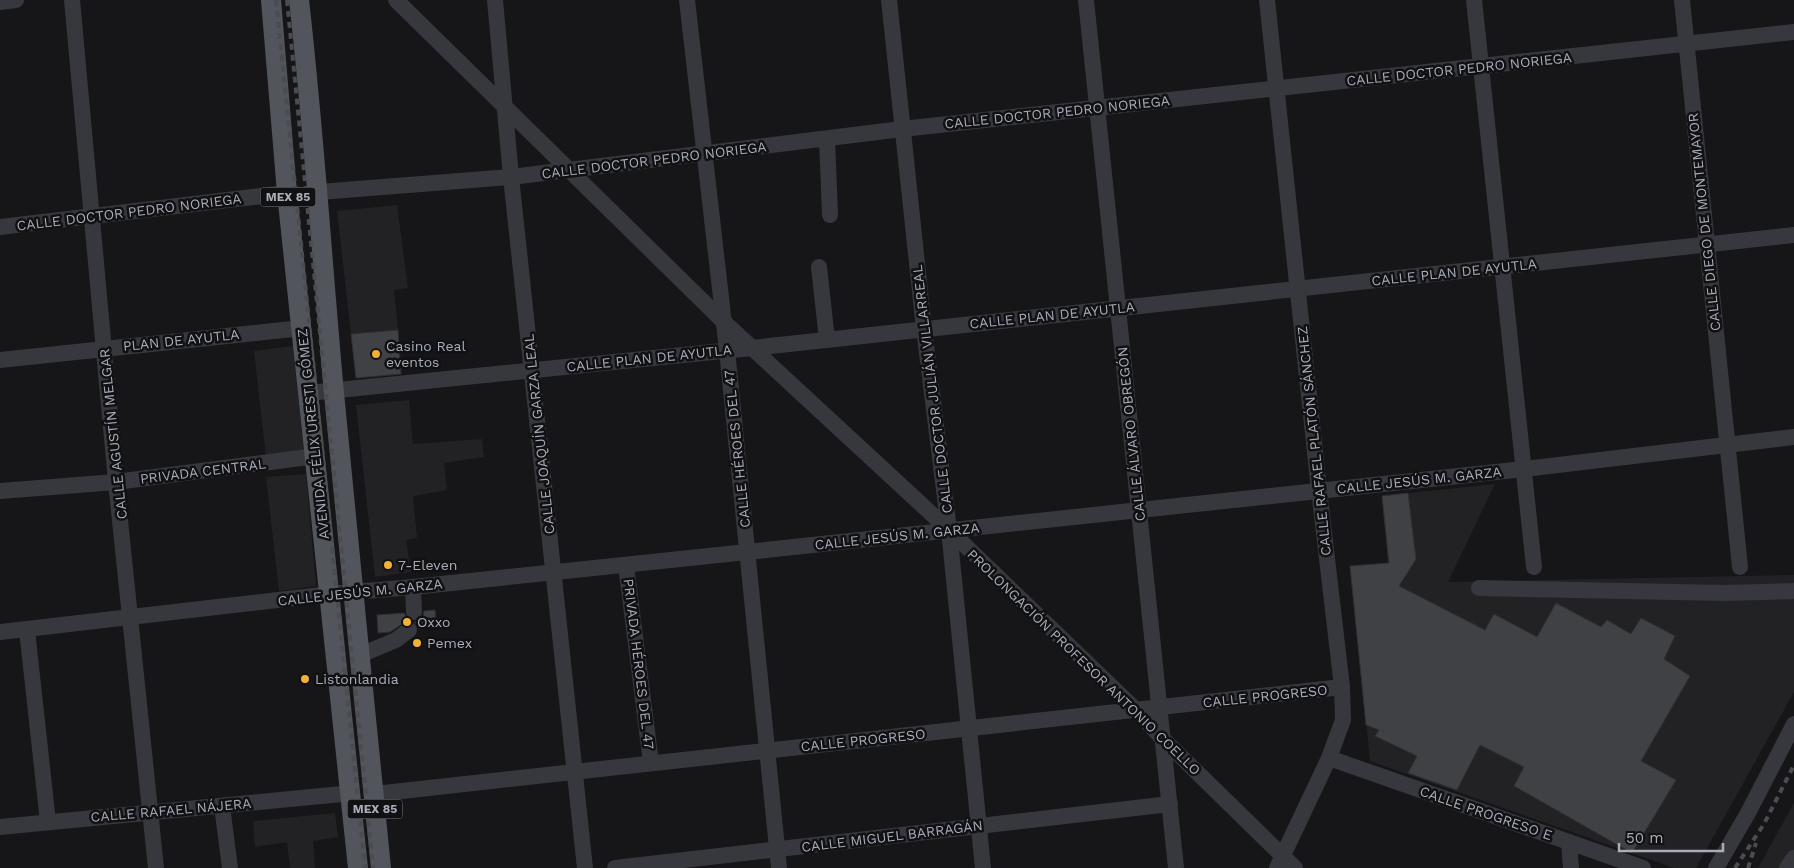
<svg xmlns="http://www.w3.org/2000/svg" width="1794" height="868" font-family="'Work Sans',sans-serif">
<style>
.built{fill:#222225}
.building{fill:#404145;stroke:#303034}
.lines{fill:none;stroke-linecap:round;stroke-linejoin:round}
.minor{stroke:#37383d;stroke-width:16}
.major{stroke:#53555c;stroke-width:20}
.rail{stroke:#4a4c52;stroke-width:4;stroke-dasharray:6 5;stroke-linecap:butt}
.poi-dot{fill:#f2b134;stroke:#111113;stroke-width:2}
.labels{text-anchor:middle;stroke-width:5;stroke-linejoin:round;paint-order:stroke}
.shield{fill:#111113;stroke:#7b7e86;stroke-width:1}
.shield-label{font-size:12px;font-weight:bold;fill:#a8adb8}
.street-label{font-size:14px;fill:#a8adb8;stroke:#111113}
.poi-label{font-size:14px;fill:#a8adb8;stroke:#111113;text-anchor:start}
</style>
<rect width="100%" height="100%" fill="#161618"/>
<!-- built -->
<g class="built">
<polygon points="397,205 408,288 394,290 398,330 351,334 337,211"/>
<polygon points="293,346 304,453 266,457 254,351"/>
<polygon points="409,400 413,444 482,439 484,457 444,463 447,490 413,496 417,538 406,540 411,572 375,577 356,405"/>
<polygon points="306,474 316,586 279,591 266,477"/>
<polygon points="1495,484 1448,582 1794,575 1794,692 1696,868 1674,868 1370,761 1350,566 1388,563 1382,496"/>
<polygon points="1794,803 1794,868 1758,868"/>
<polygon points="335,813 338,837 313,841 315,868 290,868 287,842 255,847 253,821"/>
</g>
<!-- building -->
<g class="building">
<polygon points="398,330 401,374 356,378 351,334"/>
<polygon points="1408,493 1416,559 1399,586 1485,630 1494,614 1537,637 1556,603 1601,627 1607,620 1631,634 1641,618 1675,636 1664,659 1690,676 1641,761 1676,780 1632,853 1514,786 1524,767 1480,745 1457,790 1408,773 1417,756 1375,736 1379,730 1366,725 1350,566 1389,563 1382,496"/>
<polygon points="435,610 436,628 419,629 414,622 423,617 424,611"/>
<polygon points="404,613 408,620 390,632 378,633 377,615"/>
</g>
<g class="lines">
<!-- minor -->
<g class="minor">
<polyline points="72,0 116,482 156,868"/>
<polyline points="396,0 723,321 949,530 1136,710 1163,739 1295,868"/>
<polyline points="495,0 511,177 585,868"/>
<polyline points="687,0 727,350 779,868"/>
<polyline points="889,0 924,329 949,530 983,868"/>
<polyline points="1086,0 1176,868"/>
<polyline points="1267,0 1319,490 1342,687 1343,720 1329,758 1277,868"/>
<polyline points="1474,0 1534,567"/>
<polyline points="1682,0 1740,567"/>
<polyline points="0,2 16,0"/>
<polyline points="827,139 830,215"/>
<polyline points="319,192 511,177 902,129 1794,32"/>
<polyline points="0,227 287,193"/>
<polyline points="819,267 827,340"/>
<polyline points="0,360 302,328"/>
<polyline points="309,393 752,348 1794,235"/>
<polyline points="0,491 116,482 316,456"/>
<polyline points="626,565 651,763"/>
<polyline points="413,587 414,612"/>
<polyline points="1479,588 1725,593 1794,591"/>
<polyline points="27,630 48,822"/>
<polyline points="0,632 330,594 413,587 747,552 1524,469 1794,437"/>
<polyline points="358,656 396,640 409,630"/>
<polyline points="1329,758 1643,868"/>
<polyline points="384,793 1342,687"/>
<polyline points="222,806 230,868"/>
<polyline points="0,827 342,794"/>
<polyline points="1569,842 1571,868"/>
<polyline points="615,868 1170,804"/>
<polyline points="1716,868 1748,813 1794,724"/>
<polyline points="1787,868 1794,858"/>
</g>
<!-- major -->
<g class="major">
<polyline points="271,0 287,193 358,868"/>
<path d="M299,0C314,131 322,262 334,393C349,551 365,710 381,868"/>
</g>
<!-- rail -->
<g class="rail">
<polyline points="276,0 365,868"/>
<polyline points="287,0 373,868"/>
<polyline points="1735,868 1764,824 1794,765"/>
<polyline points="1748,868 1756,843"/>
</g>
</g>
<!-- markers -->
<g class="poi-dot">
<circle cx="376" cy="354" r="5"/>
<circle cx="388" cy="565" r="5"/>
<circle cx="407" cy="622" r="5"/>
<circle cx="417" cy="643" r="5"/>
<circle cx="305" cy="679" r="5"/>
</g>
<g class="labels">
<!-- shield labels -->
<g class="shield">
<rect x="260.5" y="187.5" width="55" height="19" rx="4"/>
<rect x="347.5" y="799.5" width="55" height="19" rx="4"/>
</g>
<g class="shield-label">
<text x="288" y="201">MEX 85</text>
<text x="375" y="813">MEX 85</text>
</g>
<!-- street labels -->
<g class="street-label">
<text transform="translate(1459 69) rotate(-6)" y="5">CALLE DOCTOR PEDRO NORIEGA</text>
<text transform="translate(1057 112) rotate(-6)" y="5">CALLE DOCTOR PEDRO NORIEGA</text>
<text transform="translate(654 160) rotate(-7)" y="5">CALLE DOCTOR PEDRO NORIEGA</text>
<text transform="translate(129 212) rotate(-7)" y="5">CALLE DOCTOR PEDRO NORIEGA</text>
<text transform="translate(1704 222) rotate(-96)" y="5">CALLE DIEGO DE MONTEMAYOR</text>
<text transform="translate(1454 272) rotate(-6)" y="5">CALLE PLAN DE AYUTLA</text>
<text transform="translate(1052 315) rotate(-6)" y="5">CALLE PLAN DE AYUTLA</text>
<text transform="translate(181 340) rotate(-6)" y="5">PLAN DE AYUTLA</text>
<text transform="translate(649 358) rotate(-6)" y="5">CALLE PLAN DE AYUTLA</text>
<text transform="translate(932 389) rotate(-97)" y="5">CALLE DOCTOR JULIÁN VILLARREAL</text>
<text transform="translate(113 434) rotate(-96)" y="5">CALLE AGUSTÍN MELGAR</text>
<text transform="translate(313 434) rotate(-96)" y="5">AVENIDA FÉLIX URESTI GÓMEZ</text>
<text transform="translate(539 434) rotate(-96)" y="5">CALLE JOAQUÍN GARZA LEAL</text>
<text transform="translate(1131 434) rotate(-96)" y="5">CALLE ÁLVARO OBREGÓN</text>
<text transform="translate(1314 441) rotate(-96)" y="5">CALLE RAFAEL PLATÓN SÁNCHEZ</text>
<text transform="translate(737 449) rotate(-96)" y="5">CALLE HÉROES DEL 47</text>
<text transform="translate(203 471) rotate(-7)" y="5">PRIVADA CENTRAL</text>
<text transform="translate(1419 480) rotate(-6)" y="5">CALLE JESÚS M. GARZA</text>
<text transform="translate(897 536) rotate(-6)" y="5">CALLE JESÚS M. GARZA</text>
<text transform="translate(360 592) rotate(-6)" y="5">CALLE JESÚS M. GARZA</text>
<text transform="translate(1084 662) rotate(44)" y="5">PROLONGACIÓN PROFESOR ANTONIO COELLO</text>
<text transform="translate(639 664) rotate(83)" y="5">PRIVADA HÉROES DEL 47</text>
<text transform="translate(1265 696) rotate(-6)" y="5">CALLE PROGRESO</text>
<text transform="translate(863 740) rotate(-6)" y="5">CALLE PROGRESO</text>
<text transform="translate(171 810) rotate(-5)" y="5">CALLE RAFAEL NÁJERA</text>
<text transform="translate(1486 813) rotate(19)" y="5">CALLE PROGRESO E</text>
<text transform="translate(892 836) rotate(-7)" y="5">CALLE MIGUEL BARRAGÁN</text>
</g>
<!-- poi labels -->
<g class="poi-label">
<text x="386" y="351">Casino Real<tspan x="386" dy="16">eventos</tspan></text>
<text x="398" y="570">7-Eleven</text>
<text x="417" y="627">Oxxo</text>
<text x="427" y="648">Pemex</text>
<text x="315" y="684">Listonlandia</text>
</g>
</g>
<!-- scale -->
<path d="M1619 843v8h104v-8" fill="none" stroke="#a8adb8" stroke-width="2.5"/>
<text x="1626" y="843" font-size="15" fill="#a8adb8" stroke="#111113" stroke-width="4" paint-order="stroke">50 m</text>
</svg>
